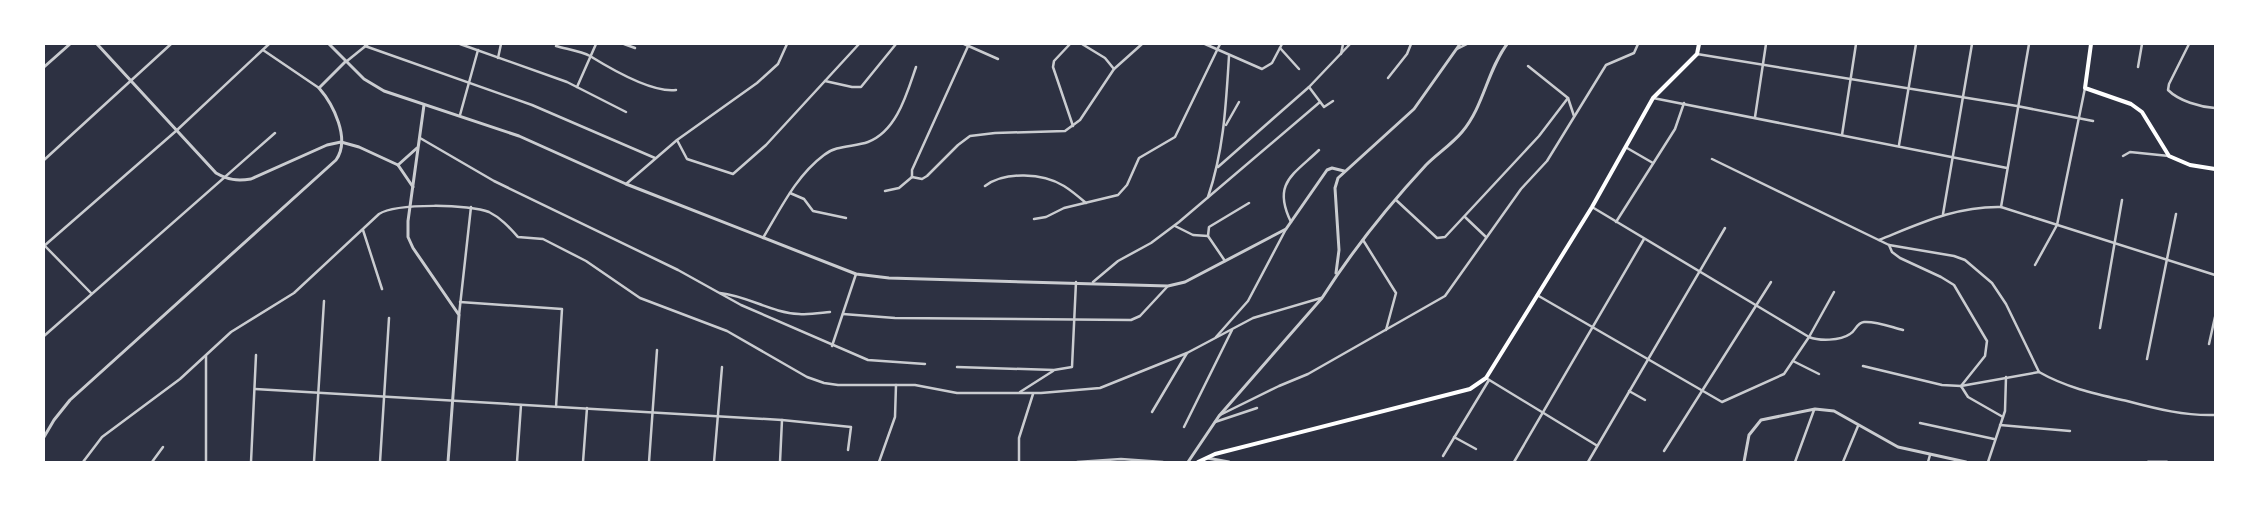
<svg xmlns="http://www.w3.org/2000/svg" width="2259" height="506" font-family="Arial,sans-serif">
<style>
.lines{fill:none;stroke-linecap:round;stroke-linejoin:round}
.minor{stroke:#caccd0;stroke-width:2.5}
.tertiary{stroke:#caccd0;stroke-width:3}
.secondary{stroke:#fff;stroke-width:4}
</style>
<rect width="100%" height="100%" fill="#2d3142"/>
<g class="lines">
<!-- minor -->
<g class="minor">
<polyline points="460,44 567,82 626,112"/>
<polyline points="624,44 635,48"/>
<polyline points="964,44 998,59"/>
<polyline points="1070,44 1054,61 1053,67 1073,126"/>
<polyline points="1082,44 1105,58 1114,69"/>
<polyline points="1205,44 1262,69 1272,63 1282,44"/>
<path d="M2189,44L2169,84L2168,90C2179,101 2200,107 2215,108"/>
<polyline points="365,46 532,105 655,158"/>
<path d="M556,46C566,49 581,51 590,56C611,69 652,93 676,90"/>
<polyline points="1280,48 1299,69"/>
<polyline points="1457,49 1467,44"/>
<polyline points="263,50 319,88"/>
<polyline points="1341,54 1343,44"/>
<polyline points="1697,54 2017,106 2093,121"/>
<polyline points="498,58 501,44"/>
<polyline points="347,61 368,44"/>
<polyline points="1528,66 1568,98 1574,116"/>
<polyline points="2138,67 2142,44"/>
<polyline points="1388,78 1407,54 1411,44"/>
<polyline points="825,81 852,87 861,87 896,44"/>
<polyline points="577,87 596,44"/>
<polyline points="1309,87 1324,107 1333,101"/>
<polyline points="1653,98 2007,168"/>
<polyline points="460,115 478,50"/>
<polyline points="1755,117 1766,44"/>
<polyline points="1226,125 1239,102"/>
<polyline points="1842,135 1856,44"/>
<polyline points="420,138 494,181 678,270 741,305 868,360 925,364"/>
<polyline points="677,140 687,159 733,174 766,145 859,44"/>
<polyline points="1899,145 1916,44"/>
<polyline points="1627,148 1653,163"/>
<polyline points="2123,156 2130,152 2169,156"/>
<polyline points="1712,159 1889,245 1954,256 1965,260 1992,283 2006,304 2039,372"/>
<polyline points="44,160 171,44"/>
<polyline points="1218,167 1309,87 1350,44"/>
<polyline points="912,177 922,179 927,176 958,145 970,136 995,133 1065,131 1080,120 1114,69 1142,44"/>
<polyline points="912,177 912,170 969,44"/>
<polyline points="626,184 677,140 757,83 778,64 787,44"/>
<path d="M985,186C1005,171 1043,173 1064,186C1072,191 1079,197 1086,203"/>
<polyline points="885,191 899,188 912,177"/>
<polyline points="790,193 804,199 813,211 846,218"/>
<path d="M1208,197C1224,150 1226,104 1229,56"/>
<polyline points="1396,200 1437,238 1445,237 1539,136 1568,98"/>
<path d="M1592,207L1809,337C1819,341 1840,341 1850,334C1856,331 1856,323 1864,322C1876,321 1891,327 1903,330"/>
<polyline points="2001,207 2029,44"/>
<polyline points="1943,214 1972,44"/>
<polyline points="1465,217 1486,237"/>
<polyline points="1034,219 1046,217 1064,208 1118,195 1127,185 1139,158 1175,137 1220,44"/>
<path d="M1291,222C1272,183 1293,175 1319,150"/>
<polyline points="1616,222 1675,129 1684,103"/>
<polyline points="1175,226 1193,235 1208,236"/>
<polyline points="363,230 382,289"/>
<path d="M763,238C781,208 796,176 824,155C836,145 854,147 868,142C897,131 907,93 916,67"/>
<polyline points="1363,240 1396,293 1386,330"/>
<path d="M1879,240C1919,224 1956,206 2001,207L2215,275"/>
<polyline points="1889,245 1892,252 1900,258 1941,277 1954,285 1987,341 1985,356 1961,386"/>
<polyline points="44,246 176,131 269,44"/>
<polyline points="45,246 91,293"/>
<polyline points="1225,261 1208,236 1209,227 1249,203"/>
<polyline points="2035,265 2057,225 2085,88"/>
<polyline points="1093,282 1118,261 1151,243 1179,222 1320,102"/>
<path d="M720,293C748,296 772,313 799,314C809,315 820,313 830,312"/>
<polyline points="1537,295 1722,402 1784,374 1809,337 1834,292"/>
<polyline points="460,302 562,309 556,407"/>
<polyline points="843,314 895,318 1131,320 1140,316 1167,287"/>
<polyline points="459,315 471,207"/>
<polyline points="2100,328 2122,200"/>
<polyline points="44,336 275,133"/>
<polyline points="1216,337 1248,301 1286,229"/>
<polyline points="2209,344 2215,317"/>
<polyline points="832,346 856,274"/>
<polyline points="2147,359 2176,214"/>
<polyline points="1793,361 1819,374"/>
<polyline points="1863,366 1942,385 1961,386 2039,372"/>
<polyline points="957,367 1054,370 1072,367 1076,282"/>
<path d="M2039,372C2067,388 2096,394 2127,401C2157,409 2185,416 2215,415"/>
<polyline points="1486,378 1596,445"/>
<polyline points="1961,386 1968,397 2003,417"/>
<polyline points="255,389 782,420 851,427 848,450"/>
<polyline points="1629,391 1645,400"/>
<polyline points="1020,392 1053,371"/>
<polyline points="1152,412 1187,353"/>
<polyline points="1220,415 1279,386 1308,374 1445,296 1521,189 1547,161 1606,65 1634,53 1638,44"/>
<polyline points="1215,422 1257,408"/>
<polyline points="1920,423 1994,439"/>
<polyline points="2000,425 2070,431"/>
<polyline points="1184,427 1232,330"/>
<polyline points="1454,437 1476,449"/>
<polyline points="1664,451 1771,282"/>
<polyline points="1443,456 1489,380"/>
<path d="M83,462L102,437L180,379L231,332L294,293L379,214C396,203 471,204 489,212C501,218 509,227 518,237L543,239L586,261L640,298L727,331L807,377L824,383L838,385H915L957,393H1041L1100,388L1187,353L1253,318L1321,298"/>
<polyline points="152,462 163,447"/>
<polyline points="206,462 206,356"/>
<polyline points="251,462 256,355"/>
<polyline points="314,462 324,301"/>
<polyline points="380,462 389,318"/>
<polyline points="517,462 521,405"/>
<polyline points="583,462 587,408"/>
<polyline points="649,462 657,350"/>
<polyline points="714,462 722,367"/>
<polyline points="780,462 782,420"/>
<polyline points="879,462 895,417 896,385"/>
<polyline points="1019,462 1019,438 1033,394"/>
<polyline points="1077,462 1121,459 1163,462"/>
<polyline points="1514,462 1644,239"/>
<polyline points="1588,462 1725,228"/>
<polyline points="1795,462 1814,410"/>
<polyline points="1843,462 1858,426"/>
<polyline points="1928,462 1930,455"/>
<polyline points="1988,462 2005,411 2006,377"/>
</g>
<!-- tertiary -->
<g class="tertiary">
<path d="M97,44L216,173C228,180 237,181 251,179L327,145L341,142L359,147L398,165L413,187"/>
<polyline points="329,44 364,79 384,91 519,136 626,184 856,274 889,278 1168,286 1185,282 1286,229 1327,170 1332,168 1344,171"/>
<polyline points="44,67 70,44"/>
<polyline points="424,105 408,221 408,237 413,248 459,315 448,462"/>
<polyline points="398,165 417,148"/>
<polyline points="1336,273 1339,250 1335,188 1338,178 1414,109 1460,44"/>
<path d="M44,437L54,420L70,400L336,160C351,139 333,104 319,88L345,62"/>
<polyline points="1207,458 1229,462"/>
<path d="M1188,462L1219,416L1322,298C1352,251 1388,206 1426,165C1437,154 1452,144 1462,132C1484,106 1487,71 1507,44"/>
<polyline points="1744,462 1749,435 1761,420 1815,409 1834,411 1898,447 1966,462"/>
<polyline points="2148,462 2167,462"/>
</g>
<!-- secondary -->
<g class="secondary">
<polyline points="2091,44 2085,88 2131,104 2142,112 2169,156 2190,165 2215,169"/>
<polyline points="1198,462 1215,454 1470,389 1486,378 1592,207 1653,98 1697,54 1699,44"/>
</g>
</g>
<!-- border -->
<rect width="2259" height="506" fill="none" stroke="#ffffff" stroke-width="90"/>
</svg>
